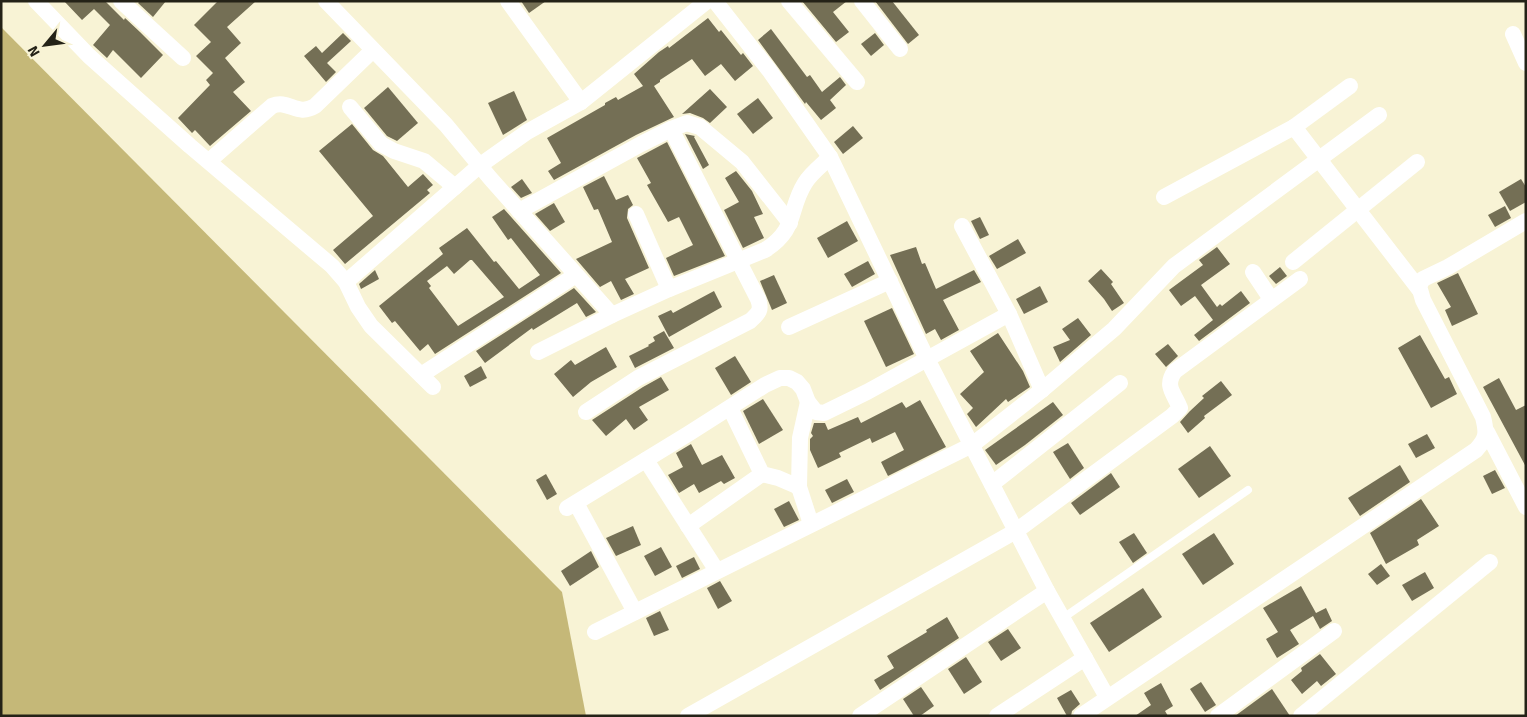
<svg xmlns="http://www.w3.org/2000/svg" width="1527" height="717" font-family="Signika,sans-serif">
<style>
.forest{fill:#c5b878}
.building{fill:#746f55;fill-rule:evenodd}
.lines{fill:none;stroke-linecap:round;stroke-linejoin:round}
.lane{stroke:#fff;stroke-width:8}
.street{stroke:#fff;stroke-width:16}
</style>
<rect width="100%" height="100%" fill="#f8f3d5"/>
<!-- forest -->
<polygon class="forest" points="1,27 562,592 586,716 1,716"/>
<!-- building -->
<g class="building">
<polygon points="64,1 105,1 124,20 125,18 140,32 163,55 141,78 113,50 107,58 93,45 110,25 94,9 82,20"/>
<polygon points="140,1 166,1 153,17 138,3"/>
<polygon points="218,1 256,1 227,27 241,43 225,58 245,82 233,92 251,111 210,146 195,130 192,133 178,118 210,85 206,80 213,73 196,56 211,42 194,25"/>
<polygon points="521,1 546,1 529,13"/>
<polygon points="802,1 847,1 833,12 849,32 836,42"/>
<polygon points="875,1 892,1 919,35 908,44"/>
<polygon points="708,18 719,32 721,30 741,55 743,53 753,66 735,81 721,64 705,76 692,59 660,80 660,82 654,86 674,117 636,135 554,180 548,171 561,163 547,138 605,105 605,103 616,97 618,100 643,86 634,74 659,52 668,46 669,48"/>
<polygon points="771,29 807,77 810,75 822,92 840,77 846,85 830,100 836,108 821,120 806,102 805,104 758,40"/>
<polygon points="343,33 351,41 327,63 336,72 326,82 304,56 316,46 322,53"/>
<polygon points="875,33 884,45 871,56 861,44"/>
<polygon points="388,87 418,123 397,141 387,136 364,108"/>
<polygon points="710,89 727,107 710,123 703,118 690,113 682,114"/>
<polygon points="514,91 527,120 503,135 488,103"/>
<polygon points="758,98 773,118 753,134 737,114"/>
<polygon points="352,124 373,150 383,156 408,187 423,174 433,185 427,190 430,193 345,264 333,250 373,216 319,151"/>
<polygon points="853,126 863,138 843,154 834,142"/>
<polygon points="685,134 695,136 694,137 709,165 703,169"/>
<polygon points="667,142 725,256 674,276 666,258 693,245 679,217 668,222 647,185 651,183 637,158"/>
<polygon points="736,171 752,191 763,214 754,217 764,238 743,248 724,210 739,202 725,178"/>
<polygon points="604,176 616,200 628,195 633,205 628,209 627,218 649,268 625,279 634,294 621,300 611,281 600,287 576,259 612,242 598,209 594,210 583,187"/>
<polygon points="522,179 532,193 521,198 511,187"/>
<polygon points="1521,179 1526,187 1526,202 1510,211 1499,192"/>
<polygon points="554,203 565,222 550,231 535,214"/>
<polygon points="1505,206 1511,218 1495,227 1488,215"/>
<path d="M504,209L561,273L435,354L428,344L420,351L395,321L392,323L379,306L443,254L439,248L467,228L494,262L496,261L519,289L540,275L511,238L508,240L492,217ZM470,260H472L504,297L458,326L429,288L431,286L427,281L447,266L454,274Z"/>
<polygon points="980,217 989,235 980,239 971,221"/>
<polygon points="847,221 858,241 828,258 817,238"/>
<polygon points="1018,239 1026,253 997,269 989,256"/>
<polygon points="916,247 922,264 925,263 936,289 974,270 981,282 943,300 959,330 941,340 935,329 926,334 890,255"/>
<polygon points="1217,247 1230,264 1201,285 1217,307 1220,304 1222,306 1241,291 1250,303 1199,341 1194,335 1213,320 1195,296 1181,306 1169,290 1203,265 1199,260"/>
<polygon points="868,261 875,274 852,287 844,274"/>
<polygon points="1280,267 1287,276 1276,284 1269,276"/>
<polygon points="1101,269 1113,282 1111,284 1124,303 1112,311 1104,299 1088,281"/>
<polygon points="375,270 379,279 361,289 359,284"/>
<polygon points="1458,273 1478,314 1452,326 1445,310 1451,307 1437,283"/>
<polygon points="774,275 787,303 772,310 760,281"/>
<polygon points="1040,286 1048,302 1024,314 1016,299"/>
<polygon points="574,288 596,312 586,317 577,303 533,330 532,328 485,363 476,351"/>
<polygon points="714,291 722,307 669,337 658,316 671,310 673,313"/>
<polygon points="892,308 914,354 886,367 864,321"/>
<polygon points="1078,318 1091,335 1060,362 1053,347 1070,340 1062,329"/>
<polygon points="664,331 674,348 635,368 629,356 649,346 648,345 655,341 653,337"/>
<polygon points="998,333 1023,371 1030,387 1008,402 1006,399 976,427 967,414 973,408 960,394 984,372 970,351"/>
<polygon points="1420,335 1445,379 1449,377 1457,394 1431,408 1398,348"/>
<polygon points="1168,344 1178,356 1166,367 1155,354"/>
<polygon points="606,347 617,367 591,382 573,397 554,374 571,360 575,365"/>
<polygon points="735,356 751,382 731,395 715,368"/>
<polygon points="481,366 487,378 470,387 464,376"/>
<polygon points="661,377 669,390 639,407 648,420 634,430 626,419 606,436 592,420 643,387"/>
<polygon points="1499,378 1516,410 1526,405 1526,467 1483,387"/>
<polygon points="1221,381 1232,395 1204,416 1205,418 1188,433 1180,422 1190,411 1204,398 1202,396"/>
<polygon points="763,399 783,430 759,444 743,411"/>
<polygon points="920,400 946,447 888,476 881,462 904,450 895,432 872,443 870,438 839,453 841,457 818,468 810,450 810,439 813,436 811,433 814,423 825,423 828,430 858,417 861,423 902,402 906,408"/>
<polygon points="1053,402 1063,415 1025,445 996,465 985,450"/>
<polygon points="1427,434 1435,448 1416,458 1408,444"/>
<polygon points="1068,443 1084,468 1070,479 1053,452"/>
<polygon points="691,444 702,465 722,455 735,478 724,484 721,481 699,493 694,484 679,493 668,475 683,467 676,453"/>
<polygon points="1210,446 1231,476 1199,498 1178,469"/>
<polygon points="1400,465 1410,482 1360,516 1348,498"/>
<polygon points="1495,470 1505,488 1492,494 1483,476"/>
<polygon points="1111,473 1120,487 1080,515 1071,503"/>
<polygon points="546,474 557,494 547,500 536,480"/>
<polygon points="847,479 854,492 832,503 825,490"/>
<polygon points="1421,499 1439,526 1417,540 1419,545 1386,564 1370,533"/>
<polygon points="789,501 799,520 784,527 774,509"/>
<polygon points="633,526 641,545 616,556 606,538"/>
<polygon points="1134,533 1147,553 1133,563 1119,542"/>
<polygon points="1214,533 1234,564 1203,585 1182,554"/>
<polygon points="661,547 672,567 655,576 644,556"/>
<polygon points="591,551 599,567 570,586 561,571"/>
<polygon points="694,557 700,569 682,578 676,566"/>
<polygon points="1381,564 1390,576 1377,585 1368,574"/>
<polygon points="1425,572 1434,588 1412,601 1402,585"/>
<polygon points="720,581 732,601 718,609 707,588"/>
<polygon points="1301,586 1316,613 1326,608 1332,621 1320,629 1313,616 1290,630 1299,644 1277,658 1266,639 1278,632 1263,608"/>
<polygon points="1143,588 1162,617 1109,652 1090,623"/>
<polygon points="660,611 669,630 654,636 646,618"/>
<polygon points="947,617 959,638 880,690 874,680 894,668 887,656 927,632 926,630"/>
<polygon points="1008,629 1021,648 1001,661 988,642"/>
<polygon points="1320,654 1336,674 1321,686 1317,681 1302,694 1291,680 1302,671 1301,668"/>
<polygon points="966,657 982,682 964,694 948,669"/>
<polygon points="1201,682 1216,705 1205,712 1190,689"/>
<polygon points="1161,683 1173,706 1165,711 1168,716 1135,716 1151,705 1144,693"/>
<polygon points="921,687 934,706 920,716 914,716 903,699"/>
<polygon points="1272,689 1290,716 1235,716 1265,694"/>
<polygon points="1071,690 1080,704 1072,711 1071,716 1067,716 1057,698"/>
</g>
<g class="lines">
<!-- lane -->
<polyline class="lane" points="1063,618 1248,490"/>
<!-- street -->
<g class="street">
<polyline points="36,1 89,56 190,146 332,266 346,282 358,307 371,326 433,387"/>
<polyline points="121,1 183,58"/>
<polyline points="326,1 446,125 490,178 612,315"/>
<polyline points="508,1 581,102"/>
<polyline points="715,1 769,70 830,157 927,359 1047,591 1107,697"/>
<polyline points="789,1 857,82"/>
<polyline points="862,1 900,49"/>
<polyline points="1513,34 1526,63"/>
<polyline points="350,107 381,144 394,151 424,161 455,187"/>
<polyline points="1294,127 1350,86"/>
<path d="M209,161L272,106C289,99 297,117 315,106L373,50"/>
<polyline points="1164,197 1294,127 1419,289"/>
<polyline points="519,211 641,144 671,129 687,123 700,127 742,162 790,223"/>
<polyline points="636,214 669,289"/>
<polyline points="962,226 1009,314 1042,390"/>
<polyline points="1293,262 1417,162"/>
<polyline points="1253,272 1271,299"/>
<polyline points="346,282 479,166 527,132 581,102 707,1"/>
<polyline points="789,327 890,281"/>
<path d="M538,352L612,315L669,289L765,250C798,229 788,210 805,183C811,173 822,165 830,157"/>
<polyline points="421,375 576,275"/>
<polyline points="808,402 800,438 799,487 811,524"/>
<polyline points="730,408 762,474 778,478 799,487"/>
<path d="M586,412L638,378L750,321C759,313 762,310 758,299L671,129"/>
<polyline points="1487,432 1526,507"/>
<polyline points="646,460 717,571"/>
<polyline points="992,484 1120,383"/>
<polyline points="576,503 635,612"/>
<polyline points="567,508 688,434 765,385 780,378 789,378 797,382 803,389 808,402 816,412 824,413 867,392 1009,314"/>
<polyline points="688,526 762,474"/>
<polyline points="595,632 972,445 1042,390 1114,329 1174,266 1379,115"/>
<path d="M688,716L1016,531L1172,416L1180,408C1174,393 1164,386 1175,371L1300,279"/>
<polyline points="860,716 1047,591"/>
<polyline points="997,716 1085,658"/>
<path d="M1081,716L1476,450C1487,438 1487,433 1483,417L1423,300L1419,286L1423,279L1448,267L1526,221"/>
<polyline points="1218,716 1334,631"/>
<polyline points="1301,716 1490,562"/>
</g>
</g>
<!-- border -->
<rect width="1527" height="717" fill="none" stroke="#242217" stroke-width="5"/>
<!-- north arrow -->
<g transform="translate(45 45) rotate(241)" stroke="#f8f3d5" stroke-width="4" paint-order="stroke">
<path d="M0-4L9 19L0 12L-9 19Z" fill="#242217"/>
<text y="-8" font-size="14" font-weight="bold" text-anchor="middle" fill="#242217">N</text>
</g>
</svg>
